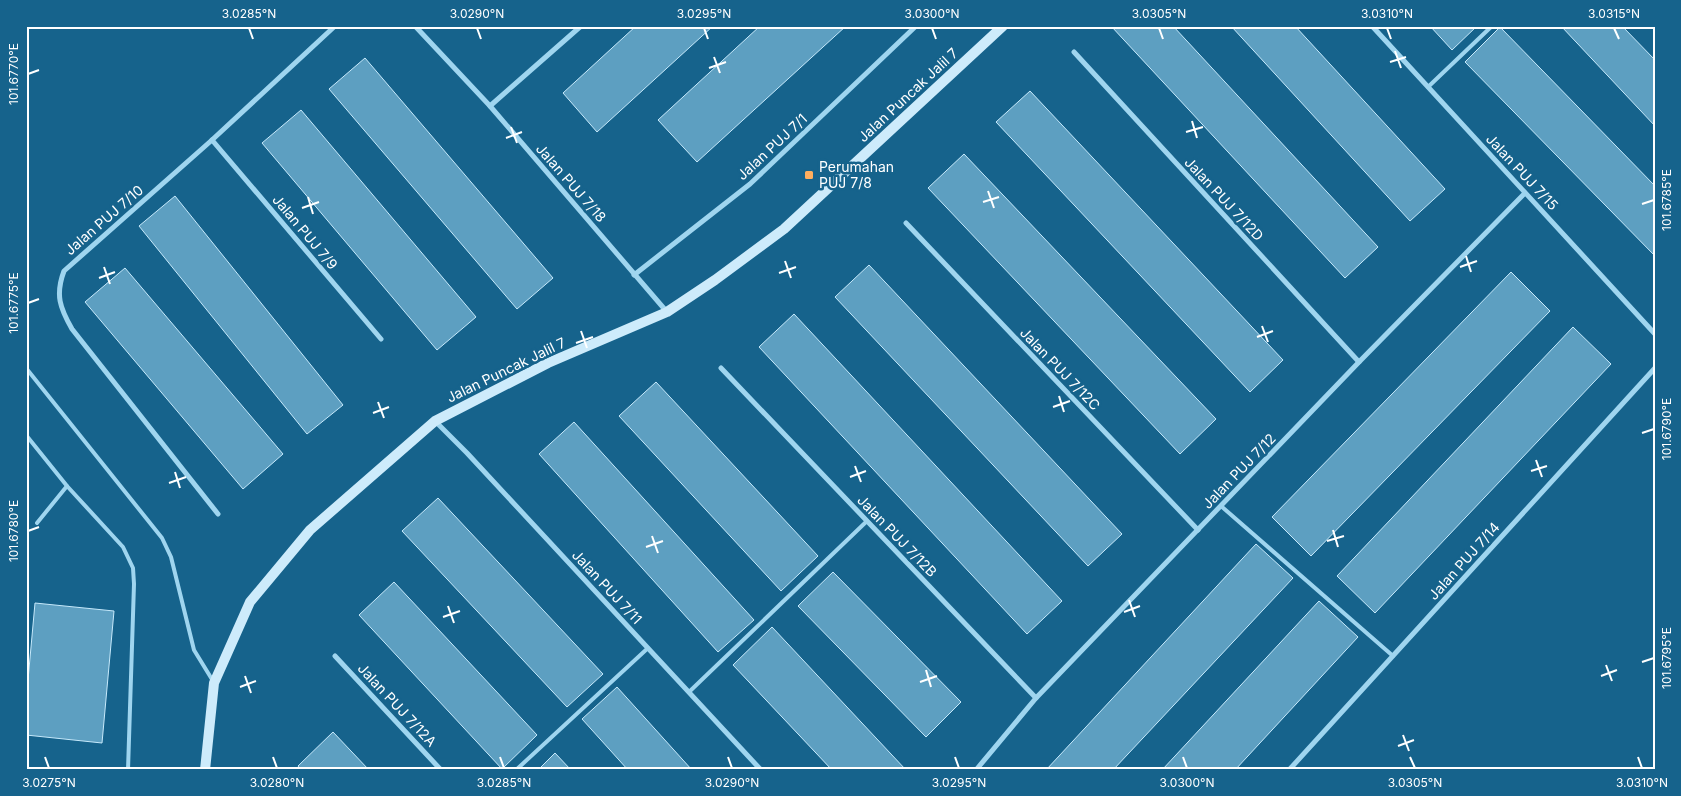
<svg xmlns="http://www.w3.org/2000/svg" width="1681" height="796" font-family="Inter,sans-serif">
<style>
.building{fill:#5d9fc1;stroke:#c6e9fb}
.lines{fill:none;stroke-linecap:round;stroke-linejoin:round}
.lane{stroke:#9fd5ef;stroke-width:4}
.street{stroke:#9fd5ef;stroke-width:5}
.secondary{stroke:#cdebfb;stroke-width:10}
.ticks{fill:none;stroke:#fff;stroke-width:2}
.poi-dot{fill:#ffae5e;stroke:#16638c;stroke-width:2}
.labels{text-anchor:middle;stroke-width:5;stroke-linejoin:round;paint-order:stroke}
.street-label{font-size:14px;fill:#fff;stroke:#16638c}
.poi-label{font-size:14px;fill:#fff;stroke:#16638c;text-anchor:start}
.neatline{fill:none;stroke:#fff;stroke-width:2}
.ticks-label{font-size:12px;text-anchor:middle;fill:#fff}
</style>
<rect width="100%" height="100%" fill="#16638c"/>
<!-- building -->
<g class="building">
<polygon points="636,26 713,26 597,132 563,93"/>
<polygon points="760,26 846,26 697,162 658,120"/>
<polygon points="1111,26 1173,26 1378,247 1345,278"/>
<polygon points="1231,26 1295,26 1445,189 1410,221"/>
<polygon points="1430,26 1477,26 1452,50"/>
<polygon points="1561,26 1622,26 1655,60 1655,126"/>
<polygon points="1500,27 1655,186 1655,256 1465,62"/>
<polygon points="365,58 553,278 517,309 329,89"/>
<polygon points="1030,91 1283,360 1250,392 996,122"/>
<polygon points="301,110 476,317 437,350 262,143"/>
<polygon points="964,154 1216,419 1180,454 928,188"/>
<polygon points="175,196 343,405 307,434 139,226"/>
<polygon points="869,265 1122,534 1088,566 835,297"/>
<polygon points="125,268 283,454 243,489 85,302"/>
<polygon points="1511,272 1550,311 1311,556 1272,517"/>
<polygon points="794,314 1062,601 1027,634 759,347"/>
<polygon points="1573,327 1611,364 1375,613 1337,576"/>
<polygon points="656,382 818,556 781,591 619,416"/>
<polygon points="574,422 754,620 718,652 539,454"/>
<polygon points="438,498 603,674 567,707 402,531"/>
<polygon points="1256,544 1293,578 1113,770 1046,770"/>
<polygon points="833,572 961,702 926,737 798,606"/>
<polygon points="394,582 537,735 502,769 359,615"/>
<polygon points="1319,601 1358,637 1235,770 1162,770"/>
<polygon points="35,603 114,611 102,743 26,735 26,702"/>
<polygon points="772,627 906,770 832,770 733,665"/>
<polygon points="617,687 692,770 628,770 582,719"/>
<polygon points="333,732 369,770 301,770 298,766"/>
<polygon points="555,753 571,770 538,770"/>
</g>
<g class="lines">
<!-- lane -->
<g class="lane">
<polyline points="1428,87 1492,26"/>
<polyline points="26,368 162,538 171,557 194,650 213,681"/>
<polyline points="26,435 67,486 123,547 133,568 134,584 128,770"/>
<polyline points="1221,506 1393,656"/>
<polyline points="37,523 67,486"/>
<polyline points="689,692 867,521"/>
<polyline points="516,770 648,648"/>
</g>
<!-- street -->
<g class="street">
<polyline points="415,26 490,106 667,312"/>
<polyline points="1372,26 1655,334"/>
<polyline points="1074,52 1359,362"/>
<polyline points="490,106 581,26"/>
<polyline points="212,140 381,339"/>
<polyline points="906,223 1198,530"/>
<polyline points="634,275 750,184 916,26"/>
<polyline points="721,368 1036,698"/>
<polyline points="435,421 467,453 761,770"/>
<path d="M218,514L72,329C60,308 55,295 64,271L212,140L335,26"/>
<polyline points="335,656 441,770"/>
<polyline points="976,770 1036,698 1359,362 1525,193"/>
<polyline points="1289,770 1655,368"/>
</g>
<!-- secondary -->
<polyline class="secondary" points="205,770 214,683 250,602 310,530 435,421 548,363 667,312 715,280 784,229 1003,26"/>
</g>
<!-- ticks -->
<path class="ticks" d="M249,28L253,39M477,28L481,39M704,28L708,39M932,28L936,39M1159,28L1163,39M1387,28L1391,39M1614,28L1619,39M1395,51L1401,68M714,57L720,73M1390,62L1406,57M709,68L726,62M28,74L39,70M1192,121L1197,138M511,127L517,143M1186,132L1203,127M506,138L522,132M988,191L994,208M308,197L313,214M983,202L999,197M1642,204L1654,200M302,208L319,202M1466,256L1471,272M785,261L791,278M104,267L110,284M1460,267L1477,261M779,273L796,267M99,278L115,272M28,303L39,299M1262,326L1268,342M581,331L587,348M1257,337L1273,331M576,343L593,337M1059,396L1064,412M378,402L384,418M1053,407L1070,401M373,413L389,407M1642,433L1654,429M1536,460L1542,477M855,466L861,482M1531,471L1547,466M175,472L180,488M850,477L866,471M169,483L186,477M1333,530L1338,547M28,531L39,527M652,536L658,553M1327,541L1344,536M646,547L663,541M1129,600L1135,617M448,606L454,623M1124,612L1140,606M443,617L460,611M1642,662L1654,658M1606,665L1612,681M926,670L931,687M245,676L251,693M1601,676L1617,670M920,682L937,676M240,687L256,681M1403,735L1409,751M1398,746L1414,740M45,757L49,768M273,757L277,768M500,757L504,768M728,757L732,768M955,757L959,768M1183,757L1187,768M1410,757L1415,768M1638,757L1642,768"/>
<!-- markers -->
<rect class="poi-dot" x="804" y="170" width="10" height="10" rx="2.5"/>
<g class="labels">
<!-- street labels -->
<g class="street-label">
<text transform="translate(908 95) rotate(-43)" y="5">Jalan Puncak Jalil 7</text>
<text transform="translate(772 147) rotate(-43)" y="5">Jalan PUJ 7/1</text>
<text transform="translate(1522 172) rotate(47)" y="5">Jalan PUJ 7/15</text>
<text transform="translate(571 183) rotate(49)" y="5">Jalan PUJ 7/18</text>
<text transform="translate(1224 199) rotate(47)" y="5">Jalan PUJ 7/12D</text>
<text transform="translate(104 220) rotate(-41)" y="5">Jalan PUJ 7/10</text>
<text transform="translate(305 232) rotate(50)" y="5">Jalan PUJ 7/9</text>
<text transform="translate(1060 369) rotate(46)" y="5">Jalan PUJ 7/12C</text>
<text transform="translate(506 370) rotate(-26)" y="5">Jalan Puncak Jalil 7</text>
<text transform="translate(1239 471) rotate(-46)" y="5">Jalan PUJ 7/12</text>
<text transform="translate(897 536) rotate(46)" y="5">Jalan PUJ 7/12B</text>
<text transform="translate(1464 561) rotate(-48)" y="5">Jalan PUJ 7/14</text>
<text transform="translate(607 587) rotate(47)" y="5">Jalan PUJ 7/11</text>
<text transform="translate(397 705) rotate(47)" y="5">Jalan PUJ 7/12A</text>
</g>
<!-- poi labels -->
<g class="poi-label">
<text x="819" y="172">Perumahan<tspan x="819" dy="16">PUJ 7/8</tspan></text>
</g>
</g>
<!-- border -->
<rect width="1681" height="796" fill="none" stroke="#16638c" stroke-width="55"/>
<rect x="28" y="28" width="1626" height="740" class="neatline"/>
<g class="ticks-label">
<text x="249" y="18">3.0285°N</text>
<text x="477" y="18">3.0290°N</text>
<text x="704" y="18">3.0295°N</text>
<text x="932" y="18">3.0300°N</text>
<text x="1159" y="18">3.0305°N</text>
<text x="1387" y="18">3.0310°N</text>
<text x="1614" y="18">3.0315°N</text>
<text transform="translate(14 74) rotate(-90)" y="4">101.6770°E</text>
<text transform="translate(1667 200) rotate(-90)" y="4">101.6785°E</text>
<text transform="translate(14 303) rotate(-90)" y="4">101.6775°E</text>
<text transform="translate(1667 429) rotate(-90)" y="4">101.6790°E</text>
<text transform="translate(14 531) rotate(-90)" y="4">101.6780°E</text>
<text transform="translate(1667 658) rotate(-90)" y="4">101.6795°E</text>
<text x="49" y="787">3.0275°N</text>
<text x="277" y="787">3.0280°N</text>
<text x="504" y="787">3.0285°N</text>
<text x="732" y="787">3.0290°N</text>
<text x="959" y="787">3.0295°N</text>
<text x="1187" y="787">3.0300°N</text>
<text x="1415" y="787">3.0305°N</text>
<text x="1642" y="787">3.0310°N</text>
</g>
</svg>
